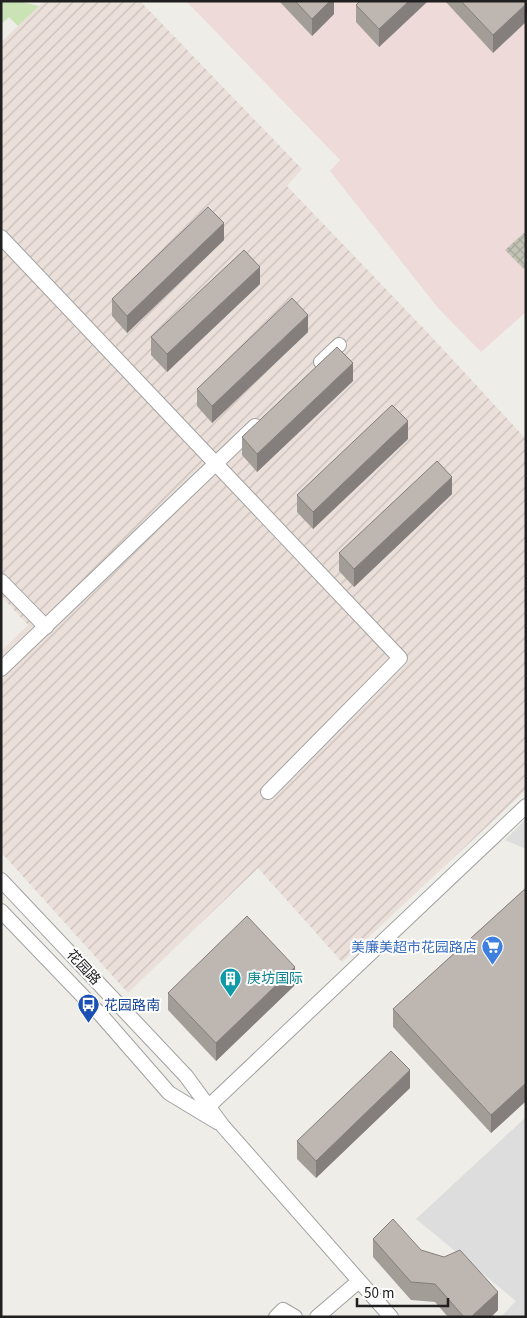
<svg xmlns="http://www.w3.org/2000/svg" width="527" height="1318" font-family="'Source Sans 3','Noto Sans SC',sans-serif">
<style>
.residential{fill:#dedddd}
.commercial{fill:#eedbd9}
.military{fill:url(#military-furrows)}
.construction{fill:url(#construction-cross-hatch)}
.grass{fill:#c9e3b4}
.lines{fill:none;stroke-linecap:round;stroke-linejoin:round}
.minor-casing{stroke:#a1a1a1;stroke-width:16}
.minor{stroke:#fff;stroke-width:14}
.wall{fill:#a39d98}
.shaded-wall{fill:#847f7c}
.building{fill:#bdb6b1;stroke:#847f7c}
.labels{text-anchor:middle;stroke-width:4;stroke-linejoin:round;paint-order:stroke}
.shop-label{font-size:14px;fill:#366cbe;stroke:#fff;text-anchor:end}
.street-label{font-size:14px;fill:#202020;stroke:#fff}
.culture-label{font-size:14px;fill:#0d838f;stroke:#fff;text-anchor:start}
.transit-label{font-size:14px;fill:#164399;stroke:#fff;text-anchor:start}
</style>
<defs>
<pattern id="military-furrows" width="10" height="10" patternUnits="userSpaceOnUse" patternTransform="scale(1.25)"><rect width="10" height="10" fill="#ebdfd9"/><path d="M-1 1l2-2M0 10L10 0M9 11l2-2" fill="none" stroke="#c9bfba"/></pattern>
<pattern id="construction-cross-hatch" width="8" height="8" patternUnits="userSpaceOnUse" patternTransform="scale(1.25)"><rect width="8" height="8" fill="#c2c3b4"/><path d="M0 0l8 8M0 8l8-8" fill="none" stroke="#a6a79a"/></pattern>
</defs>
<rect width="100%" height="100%" fill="#efede8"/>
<!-- residential -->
<g class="residential">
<polygon points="526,819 526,849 505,840"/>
<polygon points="526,1117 526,1317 501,1317 516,1301 416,1219"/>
</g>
<!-- commercial -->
<polygon class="commercial" points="186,1 526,1 526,312 481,352 438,308 330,171 340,160"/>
<!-- military -->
<polygon class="military" points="44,1 140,1 302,169 287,186 429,334 526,439 526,790 342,962 258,868 128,993 1,852 1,651 28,625 1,596 1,42"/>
<!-- construction -->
<polygon class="construction" points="526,231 526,271 505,250"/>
<!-- grass -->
<polygon class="grass" points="1,1 18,1 39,6 18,26 9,17 1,24"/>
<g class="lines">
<defs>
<g id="minor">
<polyline points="1,237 400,658 268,792"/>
<polyline points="321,362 339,345"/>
<polyline points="1,581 46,627"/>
<polyline points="1,669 255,426"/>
<polyline points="1,880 186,1076 222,1125 391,1317"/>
<polyline points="1,911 100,1014 169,1093 217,1122"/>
<polyline points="208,1107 526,806"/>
<polyline points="276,1317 283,1310 295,1317"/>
<polyline points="317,1317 359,1281"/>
</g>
</defs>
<!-- minor casing -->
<use href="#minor" class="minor-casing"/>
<!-- minor -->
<use href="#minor" class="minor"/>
</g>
<!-- wall -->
<g class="wall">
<polygon points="279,1 334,1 334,14 312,36"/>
<polygon points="360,1 428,1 379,47 356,22 356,5"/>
<polygon points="445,1 526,1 493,53"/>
<polygon points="224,240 127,333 112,316 112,299"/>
<polygon points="260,284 167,372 151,355 151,337"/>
<polygon points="308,332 212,423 197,406 197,389"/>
<polygon points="353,381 257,472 242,455 242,437"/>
<polygon points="408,439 313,529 297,512 297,495"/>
<polygon points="452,494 354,587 339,571 339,553"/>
<polygon points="526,888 526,1101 491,1133 393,1027 393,1009"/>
<polygon points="295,985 216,1061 168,1010 168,993"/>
<polygon points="410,1088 316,1178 297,1159 297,1141"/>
<polygon points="373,1239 421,1250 498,1310 491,1317 448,1317 435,1302 411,1300 373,1257"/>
</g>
<!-- shaded-wall -->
<g class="shaded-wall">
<polygon points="330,1 334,1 334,14 312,36 312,19"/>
<polygon points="409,1 428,1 379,47 379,29"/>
<polygon points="526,4 526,22 493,53 493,35"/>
<polygon points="224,223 224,240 127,333 127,316"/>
<polygon points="260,267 260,284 167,372 167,354"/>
<polygon points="308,315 308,332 212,423 212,406"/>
<polygon points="353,363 353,381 257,472 257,454"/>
<polygon points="408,421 408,439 313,529 313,512"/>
<polygon points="452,477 452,494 354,587 354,569"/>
<polygon points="295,967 295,985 216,1061 216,1043"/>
<polygon points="410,1070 410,1088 316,1178 316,1161"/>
<polygon points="526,1083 526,1101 491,1133 491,1115"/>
<polygon points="498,1292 498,1310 491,1317 471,1317"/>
</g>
<!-- building -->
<g class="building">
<polygon points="295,1 330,1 312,19"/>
<polygon points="360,1 409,1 379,29 356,5"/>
<polygon points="461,1 526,1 526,4 493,35"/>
<polygon points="208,207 224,223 127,316 112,299"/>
<polygon points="244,250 260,267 167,354 151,337"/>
<polygon points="292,298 308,315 212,406 197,389"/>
<polygon points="337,347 353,363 257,454 242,437"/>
<polygon points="392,405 408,421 313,512 297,495"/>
<polygon points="437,461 452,477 354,569 339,553"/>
<polygon points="526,888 526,1083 491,1115 393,1009"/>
<polygon points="247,916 295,967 216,1043 168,993"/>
<polygon points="391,1051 410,1070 316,1161 297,1141"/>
<polygon points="393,1219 421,1250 444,1257 460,1250 498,1292 471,1317 464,1317 435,1284 411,1282 373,1239"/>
</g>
<!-- icons -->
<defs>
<symbol id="supermarket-pin" viewBox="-11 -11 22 30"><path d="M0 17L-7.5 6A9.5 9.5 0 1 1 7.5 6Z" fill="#3f7fe0" stroke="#fff"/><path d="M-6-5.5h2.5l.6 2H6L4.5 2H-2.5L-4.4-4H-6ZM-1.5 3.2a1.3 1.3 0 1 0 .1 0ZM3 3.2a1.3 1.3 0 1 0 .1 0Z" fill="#fff"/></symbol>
<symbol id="building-pin" viewBox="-11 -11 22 30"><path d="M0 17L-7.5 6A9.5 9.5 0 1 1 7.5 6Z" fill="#0f9aa8" stroke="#fff"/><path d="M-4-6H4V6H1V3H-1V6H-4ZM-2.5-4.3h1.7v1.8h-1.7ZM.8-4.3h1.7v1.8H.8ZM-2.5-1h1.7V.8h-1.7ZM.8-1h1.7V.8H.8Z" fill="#fff"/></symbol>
<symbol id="bus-pin" viewBox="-11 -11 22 30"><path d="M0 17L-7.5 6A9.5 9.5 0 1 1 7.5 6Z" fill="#1a4fb4" stroke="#fff"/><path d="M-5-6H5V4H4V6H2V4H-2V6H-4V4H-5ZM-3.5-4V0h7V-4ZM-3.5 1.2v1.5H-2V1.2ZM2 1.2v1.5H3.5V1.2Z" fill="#fff"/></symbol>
</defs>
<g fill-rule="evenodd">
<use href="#supermarket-pin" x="480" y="934" width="25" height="34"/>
<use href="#building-pin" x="218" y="966" width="25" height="34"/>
<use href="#bus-pin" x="76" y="992" width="25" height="34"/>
</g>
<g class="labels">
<!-- shop labels -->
<g class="shop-label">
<text x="477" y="952">美廉美超市花园路店</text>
</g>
<!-- street labels -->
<g class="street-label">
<text transform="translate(84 967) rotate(47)" y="5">花园路</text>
</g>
<!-- culture labels -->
<g class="culture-label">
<text x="247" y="983">庚坊国际</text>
</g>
<!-- transit labels -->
<g class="transit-label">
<text x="104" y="1010">花园路南</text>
</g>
</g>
<!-- border -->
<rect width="527" height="1318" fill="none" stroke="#202020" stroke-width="5"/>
<!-- scale -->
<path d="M357 1298v8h91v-8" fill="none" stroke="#202020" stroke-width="2.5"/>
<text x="364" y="1298" font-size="15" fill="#202020" stroke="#ffffff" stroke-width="4" paint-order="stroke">50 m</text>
</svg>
